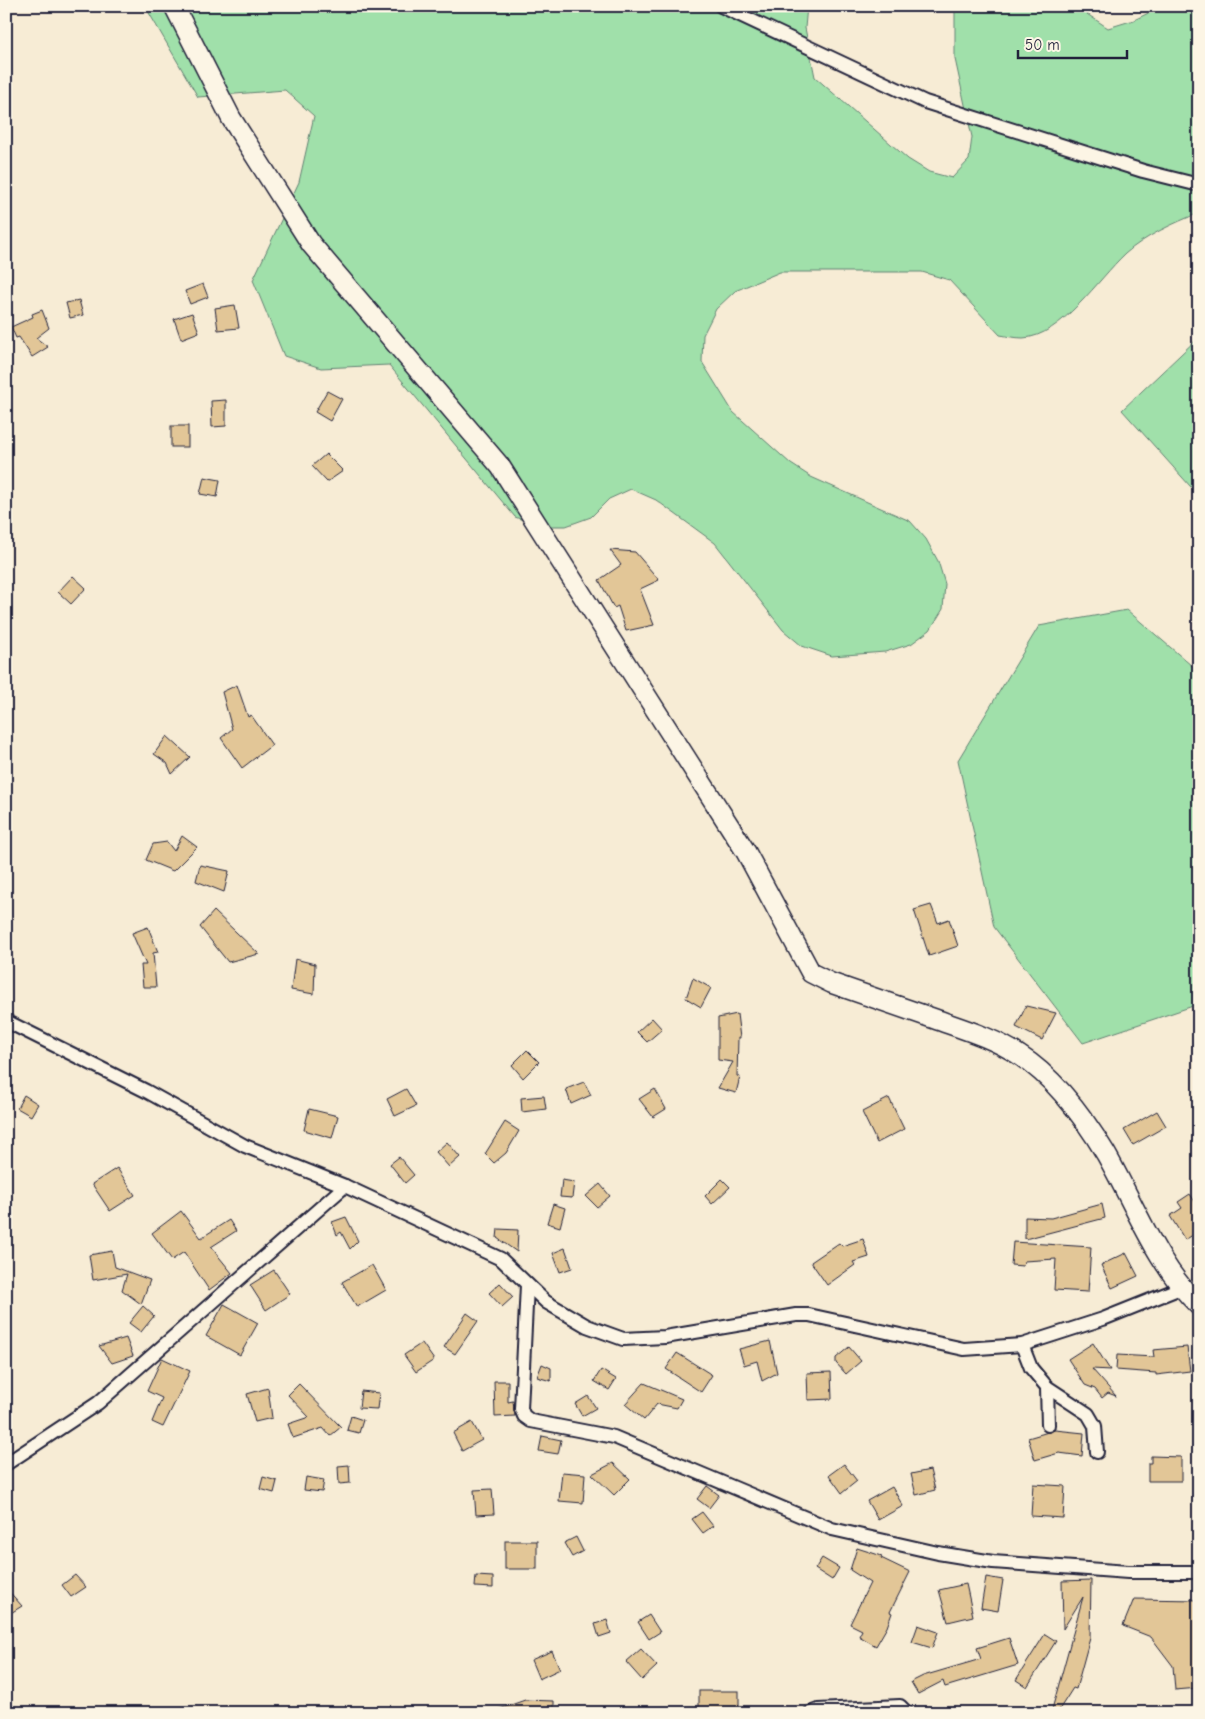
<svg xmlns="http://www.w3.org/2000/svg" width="1205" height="1719" font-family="'Comic Neue',sans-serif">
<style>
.green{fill:#a0e0aa;stroke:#618172}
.building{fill:#e2c697;stroke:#22223b}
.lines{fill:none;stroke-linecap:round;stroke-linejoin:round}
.street-casing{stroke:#22223b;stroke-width:16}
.secondary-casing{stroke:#22223b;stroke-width:22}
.street{stroke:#fcf5e5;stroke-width:12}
.secondary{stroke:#fcf5e5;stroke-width:19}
</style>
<rect width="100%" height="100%" fill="#f7ecd5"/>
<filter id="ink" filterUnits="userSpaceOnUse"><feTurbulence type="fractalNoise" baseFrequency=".02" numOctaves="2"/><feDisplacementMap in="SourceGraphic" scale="10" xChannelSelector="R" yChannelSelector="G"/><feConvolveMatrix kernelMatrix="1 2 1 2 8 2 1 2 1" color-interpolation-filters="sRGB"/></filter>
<g filter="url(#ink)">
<!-- green -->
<g class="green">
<path d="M145,6H807L805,28L815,77L908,159L929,172L952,178L969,160L972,137L955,59V6H1083L1087,14L1108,28L1134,20L1163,6H1199V213C1174,223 1145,236 1125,254C1099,278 1061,337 1023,338C1015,338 1007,336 1000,335L949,280L922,272H780L735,291L716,309L703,335L702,362L733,412L791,464L811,477L910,521L926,539L938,561L945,584L943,609L930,630L911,644L885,652L832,656L802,646L783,630L715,543L656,500L631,489L609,499L591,517L566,526H539L515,517L389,365L321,368L284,356L253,280L299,182L314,116L285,90L198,97Z"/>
<polygon points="1199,337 1199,496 1122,410"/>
<polygon points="1127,610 1199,672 1199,1004 1083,1043 994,927 958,760 1039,626"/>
</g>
<!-- building -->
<g class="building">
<polygon points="203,284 208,297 190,304 185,291"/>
<polygon points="79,300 83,315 70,318 66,303"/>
<polygon points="235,305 239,328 218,330 215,308"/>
<polygon points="42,310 49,328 36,338 48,347 32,357 19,337 16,338 11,327 33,317 32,314"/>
<polygon points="192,313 199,332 181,339 174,319"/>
<polygon points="327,391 342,399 330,421 315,412"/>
<polygon points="226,400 226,426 212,427 211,401"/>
<rect x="171" y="426" width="17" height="21"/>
<polygon points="326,454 343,471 327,482 312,466"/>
<polygon points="204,477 220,480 217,497 200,494"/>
<polygon points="610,550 635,552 659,580 640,589 654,625 626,631 618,606 614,608 599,580 621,565"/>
<polygon points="73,576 86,588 71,604 58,592"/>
<polygon points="237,685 248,717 251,715 272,745 242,768 221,738 232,729 222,692"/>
<polygon points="167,736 190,757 172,774 167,763 154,754"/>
<polygon points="182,836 197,847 173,871 146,860 153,844 167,842 174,851"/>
<polygon points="200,865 229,871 224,892 196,881"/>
<polygon points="931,905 938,923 949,919 958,946 929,956 914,910"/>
<polygon points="214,911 259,954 228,962 200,927"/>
<polygon points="148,927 158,952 153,953 156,987 143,987 141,965 146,965 132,933"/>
<polygon points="295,959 315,964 314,994 291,990"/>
<polygon points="693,978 711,988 701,1007 686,998"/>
<polygon points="1026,1006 1056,1013 1042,1040 1016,1027"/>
<polygon points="737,1014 740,1038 738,1038 737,1076 740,1077 736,1093 718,1088 733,1062 718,1060 718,1018"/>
<polygon points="652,1018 662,1029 647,1042 637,1032"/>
<polygon points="527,1050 539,1062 523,1078 512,1065"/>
<polygon points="584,1082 591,1095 571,1104 566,1089"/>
<polygon points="406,1089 416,1106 395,1116 387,1099"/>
<polygon points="655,1089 666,1109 653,1117 639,1099"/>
<polygon points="24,1095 38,1104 31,1116 17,1108"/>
<polygon points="544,1096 546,1109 522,1112 521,1098"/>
<polygon points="889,1098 904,1129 877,1143 862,1112"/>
<polygon points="309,1109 338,1116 332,1138 304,1130"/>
<polygon points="1157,1111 1166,1126 1133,1145 1124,1130"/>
<polygon points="505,1122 519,1131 506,1153 494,1163 485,1154"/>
<polygon points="447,1142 460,1157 449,1167 436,1152"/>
<polygon points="399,1157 414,1175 405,1183 390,1164"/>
<polygon points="117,1168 135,1195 110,1211 92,1184"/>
<polygon points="722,1179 730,1187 712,1204 705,1196"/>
<polygon points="562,1180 574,1182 572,1198 560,1197"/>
<polygon points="600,1184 610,1196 597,1207 586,1196"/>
<polygon points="1190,1194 1199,1208 1199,1231 1185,1240 1170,1216 1182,1208 1178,1202"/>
<polygon points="553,1204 565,1208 560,1227 547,1223"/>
<polygon points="1102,1204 1105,1218 1025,1239 1025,1217 1051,1218"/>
<polygon points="181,1211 201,1238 229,1220 236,1231 211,1247 232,1273 209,1290 184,1252 172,1260 152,1233"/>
<polygon points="346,1217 358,1241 350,1249 341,1232 337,1235 332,1222"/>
<polygon points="498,1229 518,1230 517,1252 497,1238"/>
<polygon points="863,1239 869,1257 853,1262 855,1265 827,1285 811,1262 839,1243 842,1246"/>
<polygon points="1013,1242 1091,1247 1088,1292 1054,1290 1056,1259 1024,1261 1023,1266 1011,1265"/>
<polygon points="565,1248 572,1268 560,1272 553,1253"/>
<polygon points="112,1251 115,1267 150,1280 141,1304 122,1290 127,1274 93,1280 89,1255"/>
<polygon points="1126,1253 1138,1276 1112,1288 1101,1265"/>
<polygon points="372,1265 386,1290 357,1307 342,1282"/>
<polygon points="274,1270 290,1294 266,1310 250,1285"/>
<polygon points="500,1283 513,1297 502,1307 489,1293"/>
<polygon points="224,1304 258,1323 240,1355 206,1336"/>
<polygon points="143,1306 154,1316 141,1332 129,1323"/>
<polygon points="467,1313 478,1321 455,1354 444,1347"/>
<polygon points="126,1338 133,1356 112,1363 99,1346"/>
<polygon points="770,1341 777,1373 762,1381 757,1361 744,1365 739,1349"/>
<polygon points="422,1343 434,1360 416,1372 404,1355"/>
<polygon points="1093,1343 1110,1370 1092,1369 1116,1396 1108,1393 1102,1398 1095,1389 1085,1385 1068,1359"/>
<polygon points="849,1347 861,1361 846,1374 836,1363 836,1358"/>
<polygon points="1187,1347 1190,1371 1156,1375 1156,1373 1116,1370 1117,1355 1154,1357 1153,1350"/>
<polygon points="677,1353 712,1375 701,1392 666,1369"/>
<polygon points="162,1358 190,1371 163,1427 152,1422 162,1398 147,1391"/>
<polygon points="542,1364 551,1368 551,1381 537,1377"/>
<polygon points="601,1370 616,1379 609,1390 594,1381"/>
<polygon points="831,1372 832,1399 808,1400 807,1373"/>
<polygon points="494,1381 508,1381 508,1402 513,1401 515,1416 495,1417"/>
<polygon points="644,1383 682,1399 677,1408 657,1404 644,1420 625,1404"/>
<polygon points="299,1384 341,1427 330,1436 323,1428 293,1438 288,1424 309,1417 288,1395"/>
<polygon points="268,1388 272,1418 255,1422 247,1394"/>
<polygon points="361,1391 379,1393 377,1409 359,1408"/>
<polygon points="588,1396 596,1408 582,1416 575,1404"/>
<polygon points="351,1416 363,1420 359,1433 347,1430"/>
<polygon points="472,1422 482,1440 462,1451 453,1433"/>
<polygon points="1055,1430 1084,1433 1082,1456 1059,1453 1035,1460 1028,1438"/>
<polygon points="542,1436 561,1440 558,1454 539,1451"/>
<polygon points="1151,1456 1181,1457 1181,1481 1148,1481 1148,1463 1151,1463"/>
<polygon points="613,1463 630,1479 614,1495 592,1474"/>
<polygon points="844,1464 857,1481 842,1493 829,1475"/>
<polygon points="349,1465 350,1483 339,1484 338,1466"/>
<polygon points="930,1470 935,1490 916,1495 911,1474"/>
<polygon points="562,1472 585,1474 583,1503 559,1501"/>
<polygon points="263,1477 277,1481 274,1493 260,1489"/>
<polygon points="306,1477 324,1480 322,1492 304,1490"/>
<polygon points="1033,1484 1065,1486 1063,1518 1031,1516"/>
<polygon points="707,1486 719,1495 709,1508 697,1499"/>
<polygon points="892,1487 903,1506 878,1520 867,1501"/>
<polygon points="492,1489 494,1514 476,1515 474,1490"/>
<polygon points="702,1512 713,1526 703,1533 692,1519"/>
<polygon points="576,1537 583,1551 572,1557 564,1543"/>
<rect x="505" y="1541" width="32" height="28"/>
<polygon points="857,1548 882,1556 881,1558 910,1572 890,1612 892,1613 887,1627 876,1646 859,1636 862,1630 850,1624 870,1583 850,1570"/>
<polygon points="822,1558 839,1568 832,1580 815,1569"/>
<polygon points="75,1575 86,1587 71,1597 62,1585"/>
<polygon points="476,1576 493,1577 493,1588 475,1587"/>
<polygon points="986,1577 1003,1580 998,1611 981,1608"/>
<polygon points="1091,1580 1090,1638 1076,1689 1073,1688 1057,1713 1051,1713 1083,1597 1063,1629 1062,1581"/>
<polygon points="966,1584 973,1616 948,1622 939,1590"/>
<polygon points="6,1588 22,1606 6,1616"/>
<polygon points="1134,1599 1199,1600 1199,1688 1175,1690 1173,1666 1151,1637 1123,1626"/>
<polygon points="649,1615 660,1632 649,1639 638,1622"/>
<polygon points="607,1620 611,1633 599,1637 595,1624"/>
<polygon points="918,1625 938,1632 932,1648 912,1642"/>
<polygon points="1045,1634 1056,1641 1027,1687 1016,1680"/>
<polygon points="1009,1638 1018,1665 945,1687 943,1681 918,1694 911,1682 923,1676 981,1659 977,1648"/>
<polygon points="641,1649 657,1666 642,1680 626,1662"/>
<polygon points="552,1651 560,1669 539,1679 531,1660"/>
<rect x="699" y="1691" width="40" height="22"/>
<polygon points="525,1700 554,1701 554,1713 495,1713 494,1711"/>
</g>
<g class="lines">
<defs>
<g id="street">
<polyline points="721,6 925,102 1143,171 1199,185"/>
<polyline points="6,1021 146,1091 245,1146 345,1186 501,1259 546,1302 587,1326 623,1339 665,1337 796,1315 809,1315 964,1349 1022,1345 1103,1319 1183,1287"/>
<polyline points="527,1285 521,1409 524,1416 531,1421 614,1437 832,1529 938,1553 993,1562 1128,1572 1199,1572"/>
<polyline points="1022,1345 1031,1368 1047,1387 1048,1425"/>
<polyline points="1047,1387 1088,1414 1095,1426 1097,1452"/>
<polyline points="6,1464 98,1403 345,1186"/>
<polyline points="810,1713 818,1710 900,1706 907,1713"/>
</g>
<path id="secondary" d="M174,6L231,118L311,244L500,466L746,852L811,973L831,983C866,995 901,1007 935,1019C963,1029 994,1038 1019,1055C1054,1077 1085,1119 1106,1154C1135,1205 1156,1264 1199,1306"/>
</defs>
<!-- street casing -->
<use href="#street" class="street-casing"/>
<!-- secondary casing -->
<use href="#secondary" class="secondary-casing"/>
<!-- street -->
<use href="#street" class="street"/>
<!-- secondary -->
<use href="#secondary" class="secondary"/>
</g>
</g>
<!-- margin -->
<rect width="1205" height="1719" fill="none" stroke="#fcf5e5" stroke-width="25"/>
<rect x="12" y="12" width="1180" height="1694" fill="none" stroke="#22223b" stroke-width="2" filter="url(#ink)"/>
<!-- scale -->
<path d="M1018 50v8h109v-8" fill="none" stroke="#22223b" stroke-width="2.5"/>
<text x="1025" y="50" font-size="15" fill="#22223b" stroke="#fcf5e5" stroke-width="4" paint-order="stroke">50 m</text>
</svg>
